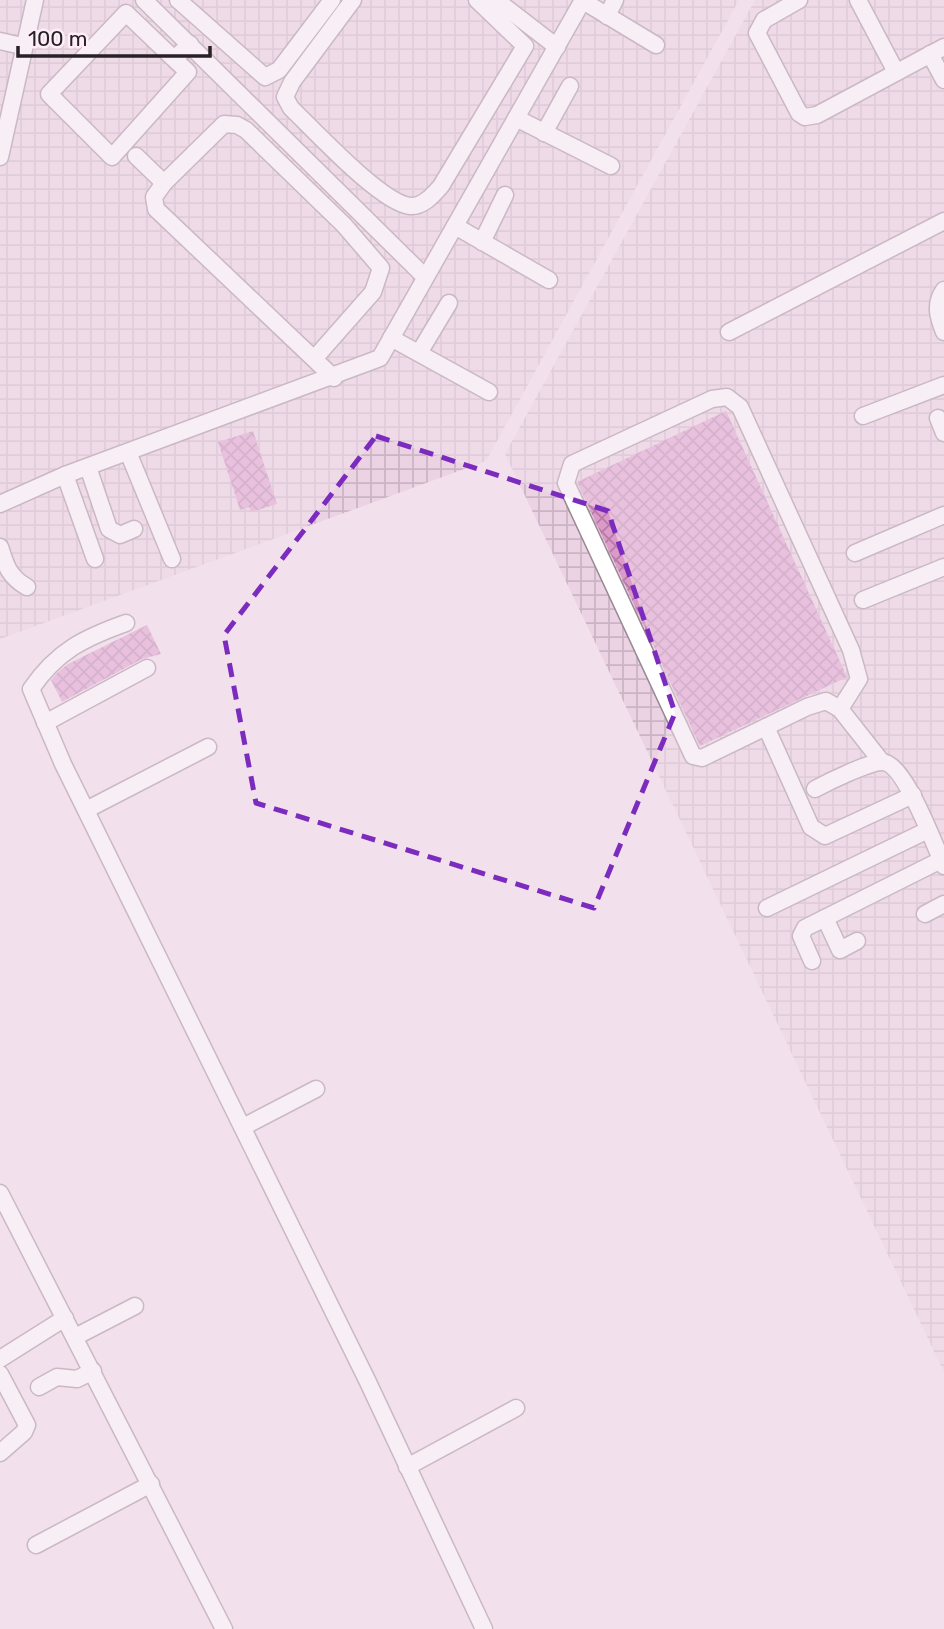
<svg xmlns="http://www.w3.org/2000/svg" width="944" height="1629" font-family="Rubik,sans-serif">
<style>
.industrial{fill:url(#industrial-grid)}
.building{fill:url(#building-cross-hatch)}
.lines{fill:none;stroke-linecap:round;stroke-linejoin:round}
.minor-casing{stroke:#998994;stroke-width:19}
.minor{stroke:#fff;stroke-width:16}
.marked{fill:none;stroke:#7b2cbf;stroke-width:5;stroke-dasharray:14 9;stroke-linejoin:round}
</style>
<defs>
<pattern id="industrial-grid" width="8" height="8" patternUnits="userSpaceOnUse" patternTransform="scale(1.75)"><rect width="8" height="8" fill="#ebd3e3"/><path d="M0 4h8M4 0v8" fill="none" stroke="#cab5c3"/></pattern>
<pattern id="building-cross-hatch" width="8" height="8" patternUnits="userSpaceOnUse" patternTransform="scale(1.75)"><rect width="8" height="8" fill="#dd99ca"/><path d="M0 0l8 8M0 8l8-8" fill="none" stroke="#b37ca4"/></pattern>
</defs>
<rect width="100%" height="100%" fill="#f2e0ec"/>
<!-- industrial -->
<g class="industrial">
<polygon points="0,0 739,0 486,461 0,639"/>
<polygon points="755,0 944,0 944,1372 505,454"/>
</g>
<!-- building -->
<g class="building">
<polygon points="726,411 847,677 700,746 577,482"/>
<polygon points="253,431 277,504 251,512 249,507 240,510 218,442"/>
<polygon points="147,625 161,654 142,659 62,702 51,680 58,672 68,664"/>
</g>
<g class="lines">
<defs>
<g id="minor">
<polyline points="144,0 425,277"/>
<polyline points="178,0 265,77 279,70 332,0"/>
<path d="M353,0L292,82L285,97L291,108C314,130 381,203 410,206C423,207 433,195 441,186L525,46L477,0"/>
<polyline points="496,0 557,47"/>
<polyline points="799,0 764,20 757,33 799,113 805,117 817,115 944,47"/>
<polyline points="858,0 896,72"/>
<polyline points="583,1 656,45"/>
<polyline points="607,16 615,0"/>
<polyline points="0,41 22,46"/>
<polyline points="930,54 944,80"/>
<polyline points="174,59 188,72 112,157 49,94 126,13 174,59 190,44"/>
<polyline points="516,118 611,166"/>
<polyline points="544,133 570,86"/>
<polyline points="136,156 164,183"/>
<polyline points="0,157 35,0"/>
<polyline points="455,226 549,280"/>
<polyline points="482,242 505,195"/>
<path d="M944,290C934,304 938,317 944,332"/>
<polyline points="729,332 944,221"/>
<polyline points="391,338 489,392"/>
<polyline points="419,353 449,303"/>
<polyline points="314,359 373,292 381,268 344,225 246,130 237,125 224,124 164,183 154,197 156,209 334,378"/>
<polygon points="727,397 740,407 851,650 859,679 840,709 826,701 807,707 702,758 693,756 566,483 572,464 712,399"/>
<polyline points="863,416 944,385"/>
<polyline points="938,418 944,433"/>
<polyline points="128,452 172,559"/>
<polyline points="88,467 109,529 120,535 134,529"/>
<polyline points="65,475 95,559"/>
<polyline points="0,504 65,475 380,358 583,0"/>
<path d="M0,547C6,566 9,577 27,587"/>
<polyline points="855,553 944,515"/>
<polyline points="863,600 944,567"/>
<path d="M126,623C84,638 57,651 31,689L63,764L367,1380L484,1629"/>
<polyline points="840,709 881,761"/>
<polyline points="45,723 147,668"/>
<polyline points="766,727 811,827 825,836 913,795"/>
<path d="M815,789C828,782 867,763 881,762C904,760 935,847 944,866"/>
<polyline points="86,810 208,747"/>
<polyline points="767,908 928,830"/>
<polyline points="925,914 944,904"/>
<polyline points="825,918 840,950 857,941"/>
<polyline points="812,961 801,936 805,928 941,860"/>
<polyline points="243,1127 316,1089"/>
<polyline points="0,1193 224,1629"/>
<polyline points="75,1337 135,1306"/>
<polyline points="0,1359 65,1318"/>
<polyline points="0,1374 27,1425 24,1432 0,1453"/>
<polyline points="39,1387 57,1377 77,1379 93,1371"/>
<polyline points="407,1467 516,1408"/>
<polyline points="36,1545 151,1484"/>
</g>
</defs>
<!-- minor casing -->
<use href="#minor" class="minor-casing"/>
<!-- minor -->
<use href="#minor" class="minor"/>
</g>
<!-- marked area -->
<path d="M0 0H944V1629H0ZM376,436L608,511L675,713L594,908L256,803L224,635Z" fill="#f2e0ec" fill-opacity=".55" fill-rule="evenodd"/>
<path class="marked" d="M376,436L608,511L675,713L594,908L256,803L224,635Z"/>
<!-- scale -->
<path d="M18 46v10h192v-10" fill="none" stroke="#272125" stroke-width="3.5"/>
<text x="28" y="46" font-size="21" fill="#272125" stroke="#ffedf9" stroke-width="5" paint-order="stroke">100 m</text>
</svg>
